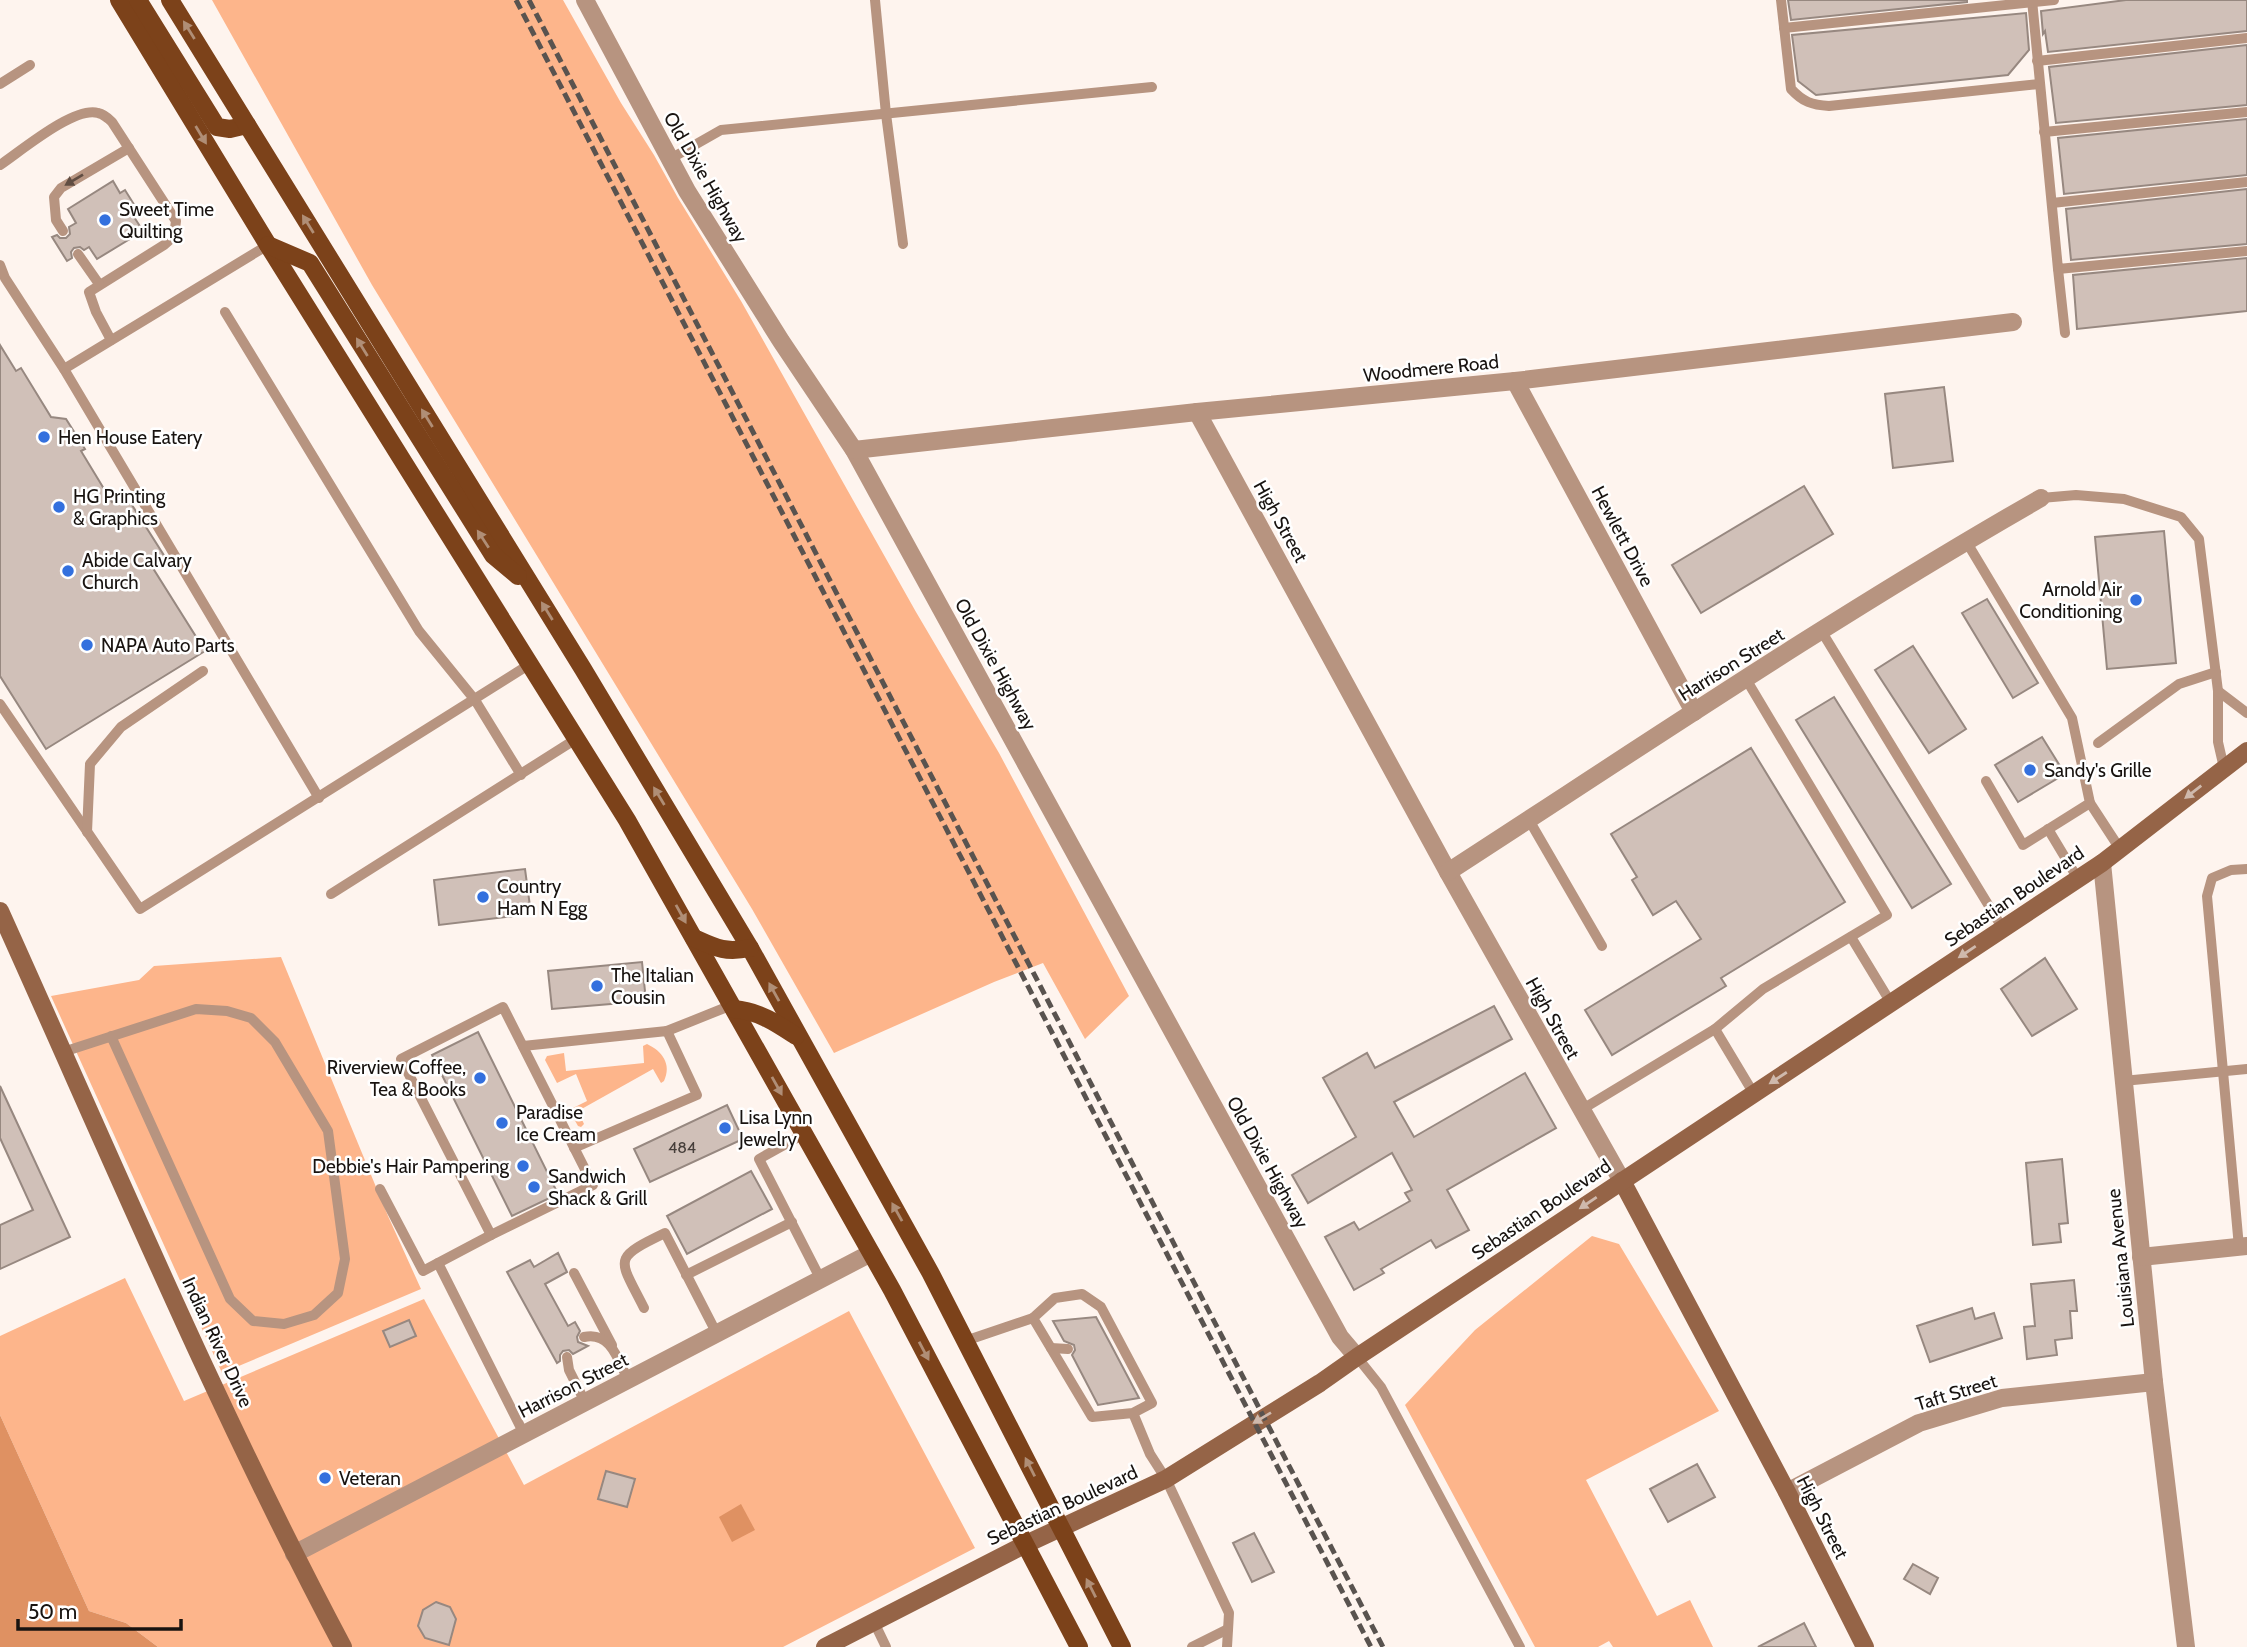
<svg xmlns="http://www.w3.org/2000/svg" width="2247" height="1647" font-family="Cabin,sans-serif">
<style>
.green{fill:#fdb58b}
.water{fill:#df9162}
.building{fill:#d0c0b8;stroke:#978880;stroke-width:2}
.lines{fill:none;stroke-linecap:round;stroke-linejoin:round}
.lane{stroke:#b79480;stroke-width:10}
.street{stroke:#b79480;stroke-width:18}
.secondary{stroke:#956447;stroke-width:18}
.primary{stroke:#7c421a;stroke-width:18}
.rail{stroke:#59534f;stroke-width:5;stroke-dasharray:10 5;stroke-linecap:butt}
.oneway{fill:#b08e76}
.oneway2{fill:#604d42}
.oneway3{fill:#cfb9ac}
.poi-dot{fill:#3370de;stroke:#fff;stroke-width:2.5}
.labels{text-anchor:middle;stroke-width:5;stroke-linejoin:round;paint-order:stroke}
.number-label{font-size:16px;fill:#463e3a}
.street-label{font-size:19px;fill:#181310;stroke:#fff}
.poi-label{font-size:19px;fill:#181310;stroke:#fff;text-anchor:start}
</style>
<rect width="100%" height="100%" fill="#fef4ee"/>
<!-- green -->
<g class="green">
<polygon points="212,0 563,0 621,103 654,155 678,198 741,301 916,612 999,753 1129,996 1085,1039 1043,963 994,982 834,1053 752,909 372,285"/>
<polygon points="281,957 388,1216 421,1289 222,1373 51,996 139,980 154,966"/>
<path d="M647,1044C662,1051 672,1064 664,1081L661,1083L653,1069L578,1111L584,1124L581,1127L578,1126L569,1110L587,1101L576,1074L557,1083L545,1060L547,1056L564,1053L566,1071L644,1063L643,1046Z"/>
<polygon points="1592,1236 1619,1244 1719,1411 1586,1480 1657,1616 1690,1600 1713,1647 1613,1647 1609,1641 1598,1647 1535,1647 1405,1405 1475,1330"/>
<polygon points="125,1278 184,1401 424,1299 524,1485 849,1311 975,1548 783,1647 158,1647 126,1623 89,1611 0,1415 0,1336"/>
</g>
<!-- water -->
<g class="water">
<polygon points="0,1415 89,1611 126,1623 158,1647 0,1647"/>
<polygon points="741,1504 755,1530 732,1542 719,1517"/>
</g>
<!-- building -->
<g class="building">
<polygon points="1788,0 1967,0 1967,2 1791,20"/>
<polygon points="2126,0 2247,0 2247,31 2048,52 2045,31 2043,34 2041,11"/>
<polygon points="2026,13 2029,50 2008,75 1816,95 1798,81 1792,35"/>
<polygon points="2247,45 2247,105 2056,123 2049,67"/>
<polygon points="2247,119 2247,175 2064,194 2058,138"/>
<polygon points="113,181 120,193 125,190 140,214 134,217 143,231 97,259 89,247 84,250 80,247 74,248 71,252 72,258 67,261 52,237 57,235 60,238 66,238 70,234 69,227 76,223 68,209"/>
<polygon points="2247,189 2247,244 2071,260 2066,209"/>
<polygon points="2247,258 2247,311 2077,329 2073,275"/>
<polygon points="0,345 16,371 21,368 51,417 66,419 85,449 81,451 112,502 125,494 165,557 151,565 205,651 46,749 0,676"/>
<polygon points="1944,387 1953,461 1893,468 1885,394"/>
<polygon points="1804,486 1833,534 1701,613 1672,565"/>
<polygon points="2164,531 2176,663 2107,669 2095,537"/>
<polygon points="1987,599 2038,683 2013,698 1962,613"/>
<polygon points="1913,646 1966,729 1929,753 1875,670"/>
<polygon points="1834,697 1951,884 1912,908 1796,720"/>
<polygon points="2042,737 2065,774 2018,802 1995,765"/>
<polygon points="1751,748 1845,902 1721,978 1726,986 1612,1055 1585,1010 1701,939 1676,901 1653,915 1632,880 1637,877 1611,834"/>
<polygon points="525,869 531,914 439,925 434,880"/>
<polygon points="2045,958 2077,1009 2032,1036 2001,989"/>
<polygon points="642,962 646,1001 552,1009 548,971"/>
<polygon points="1494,1006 1512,1039 1394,1102 1414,1137 1525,1073 1556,1128 1447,1190 1469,1230 1436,1248 1431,1240 1381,1269 1384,1273 1354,1290 1325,1237 1354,1222 1359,1230 1410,1201 1405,1193 1412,1190 1392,1153 1308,1203 1292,1175 1356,1137 1323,1078 1367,1053 1375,1068"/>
<polygon points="478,1032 558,1194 512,1216 432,1055"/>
<polygon points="0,1086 70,1237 0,1269 0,1225 33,1210 0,1138"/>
<polygon points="727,1105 743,1139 650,1182 634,1149"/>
<polygon points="2062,1159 2068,1223 2059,1224 2061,1242 2033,1245 2026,1163"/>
<polygon points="751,1171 772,1209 687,1254 667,1216"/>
<polygon points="558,1253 567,1272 545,1284 568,1326 575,1322 580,1331 577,1337 578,1342 588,1346 573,1354 569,1350 563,1351 560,1355 560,1361 557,1363 507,1272 530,1260 534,1267"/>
<polygon points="2074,1280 2077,1311 2070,1311 2072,1338 2055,1340 2057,1355 2027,1359 2024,1327 2035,1326 2031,1284"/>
<polygon points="1972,1308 1975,1319 1994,1313 2002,1338 1930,1362 1917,1326"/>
<polygon points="1096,1317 1110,1343 1139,1398 1098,1405 1072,1355 1075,1350 1074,1345 1064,1341 1053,1321"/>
<polygon points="409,1320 416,1336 390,1347 383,1331"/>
<polygon points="1697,1464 1715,1497 1668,1522 1650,1489"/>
<polygon points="606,1471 635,1479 627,1507 598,1499"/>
<polygon points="1254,1533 1274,1572 1252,1582 1233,1543"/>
<polygon points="1913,1564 1938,1578 1930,1594 1904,1579"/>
<polygon points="436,1602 450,1607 456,1619 449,1645 425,1638 418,1626 423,1610"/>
<polygon points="1804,1623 1816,1647 1758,1647"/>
</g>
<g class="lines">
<!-- lane -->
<g class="lane">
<polyline points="875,0 886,114 903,244"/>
<path d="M1781,0L1791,89C1803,102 1812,105 1829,106L2039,84"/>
<polyline points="2032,0 2058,269 2247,251"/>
<polyline points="1784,28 2054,0"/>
<polyline points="2037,61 2247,38"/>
<polyline points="0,84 30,65"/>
<polyline points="2044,132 2247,112"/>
<polyline points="670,159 721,130 1152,87"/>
<path d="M0,165C21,151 74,106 98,113C103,114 109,119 112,122L176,221L174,236L164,245L89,292L96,312L111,340"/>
<polyline points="2052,203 2247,182"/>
<polyline points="63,231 56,220 54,197 61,188 129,148"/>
<polyline points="78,254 99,284"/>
<polyline points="0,265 5,278 64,369 319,798"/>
<polyline points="2058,269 2065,333"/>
<polyline points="225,312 419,631 475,700 521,775"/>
<polyline points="64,369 268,245"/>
<polyline points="2041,498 2076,495 2124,499 2181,517 2199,539 2218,691 2218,742 2224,768"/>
<polyline points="1966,541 2072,718 2090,803 2023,845 1986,781"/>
<polyline points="1822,632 2003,929"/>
<polyline points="2218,691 2247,713"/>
<polyline points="0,704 140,909 530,664"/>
<polyline points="2098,743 2179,684 2216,672"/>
<polyline points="2090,803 2120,849"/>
<polyline points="1529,820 1602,946"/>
<polyline points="2048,829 2078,879"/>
<polyline points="87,832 90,764 121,727 203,671"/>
<polyline points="331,894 576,739"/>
<polyline points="1851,937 1891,1003"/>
<polygon points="503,1007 593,1185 491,1235 401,1059"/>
<polyline points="1715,1029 1754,1094"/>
<polyline points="667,1031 732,1005"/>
<polyline points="523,1046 667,1031 697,1095 574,1148"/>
<polyline points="63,1052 196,1009 227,1011 251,1018 275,1042 328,1131 345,1259 338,1293 314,1315 284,1324 253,1321 230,1299 111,1036"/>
<polyline points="2123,1081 2247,1069"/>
<polyline points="1581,1110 1715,1029 1763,989 1887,915 1746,679"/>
<polyline points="804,1134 759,1159 821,1280"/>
<polyline points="380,1189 423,1271 491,1235"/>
<polyline points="2239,1247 2207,896 2212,878 2231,870 2247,869"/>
<polyline points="438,1263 524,1434"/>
<polyline points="574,1273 612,1345"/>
<polyline points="686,1275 792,1222"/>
<path d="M644,1308C619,1258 611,1259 665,1233L717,1334"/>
<path d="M584,1337C611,1331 618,1360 628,1380"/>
<polyline points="965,1341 1033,1318"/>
<polyline points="1051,1348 1068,1349"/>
<polyline points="567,1357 569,1370 585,1402"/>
<polyline points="1357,1357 1381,1387 1520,1647"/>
<polyline points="1133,1413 1092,1417 1033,1318 1055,1298 1082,1294 1101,1307 1152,1403 1133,1413 1150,1454 1166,1479 1229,1613 1227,1647"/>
<polyline points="874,1622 886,1647"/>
<polyline points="1192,1647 1228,1629"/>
</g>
<!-- street -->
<g class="street">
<polyline points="585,0 687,191 781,341 854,450 1340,1337 1357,1357"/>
<polyline points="1515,381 1694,712"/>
<polyline points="1197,412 1448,872 1622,1181"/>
<polyline points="854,450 1197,412 1515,381 2013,322"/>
<polyline points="2102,863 2154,1382 2186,1647"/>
<path d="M1448,872C1644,745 1838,614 2041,498"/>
<polyline points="2141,1257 2247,1246"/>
<polyline points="1787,1492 1919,1423 2002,1398 2154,1382"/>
<polyline points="294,1554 871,1253"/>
</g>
<!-- secondary -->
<g class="secondary">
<path d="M0,911C111,1157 216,1408 343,1647"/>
<polyline points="1622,1181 1787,1492 1865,1647"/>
<polyline points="825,1647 1026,1544 1166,1479 1320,1383 1357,1357 2102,863 2247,751"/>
</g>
<!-- primary -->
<g class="primary">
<polyline points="119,0 268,245 627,820 892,1290 1079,1647"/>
<polyline points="138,0 217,127 230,129 247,125"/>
<polyline points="170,0 583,669 750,948 930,1272 1122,1647"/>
<polyline points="268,245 310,263 493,555 518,576"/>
<path d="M694,938C716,948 725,953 750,948"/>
<path d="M734,1009C759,1011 776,1023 796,1036"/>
</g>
<!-- rail -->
<g class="rail">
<polyline points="516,0 1371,1647"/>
<polyline points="529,0 1383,1647"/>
</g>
</g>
<!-- one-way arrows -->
<defs><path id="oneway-solid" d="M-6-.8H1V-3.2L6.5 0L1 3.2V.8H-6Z" transform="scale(1.75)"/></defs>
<g class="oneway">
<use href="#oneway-solid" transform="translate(189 30) rotate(-122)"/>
<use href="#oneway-solid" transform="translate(201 135) rotate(59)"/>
<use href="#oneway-solid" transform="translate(308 224) rotate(-122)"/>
<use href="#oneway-solid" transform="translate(362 347) rotate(-122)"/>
<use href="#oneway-solid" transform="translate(427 418) rotate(-122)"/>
<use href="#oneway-solid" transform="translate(483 539) rotate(-123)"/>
<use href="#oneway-solid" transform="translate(547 611) rotate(-122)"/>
<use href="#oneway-solid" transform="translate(659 796) rotate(-121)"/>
<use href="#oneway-solid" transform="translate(681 914) rotate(61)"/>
<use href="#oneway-solid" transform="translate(774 992) rotate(-119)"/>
<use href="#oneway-solid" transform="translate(777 1086) rotate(61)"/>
<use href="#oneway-solid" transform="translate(897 1212) rotate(-119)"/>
<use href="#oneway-solid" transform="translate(924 1351) rotate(62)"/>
<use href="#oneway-solid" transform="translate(1030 1467) rotate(-117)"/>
<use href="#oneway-solid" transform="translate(1091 1588) rotate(-117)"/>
</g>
<use class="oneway2" href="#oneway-solid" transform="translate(74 180) rotate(149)"/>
<g class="oneway3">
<use href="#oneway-solid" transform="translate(2193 792) rotate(142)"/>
<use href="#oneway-solid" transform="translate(1967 952) rotate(146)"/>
<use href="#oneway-solid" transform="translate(1778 1078) rotate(147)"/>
<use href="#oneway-solid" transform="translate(1588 1203) rotate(146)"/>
<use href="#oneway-solid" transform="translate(1262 1418) rotate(149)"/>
</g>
<!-- markers -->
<g class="poi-dot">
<circle cx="105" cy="220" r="7"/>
<circle cx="44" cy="437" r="7"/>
<circle cx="59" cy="507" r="7"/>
<circle cx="68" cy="571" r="7"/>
<circle cx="2136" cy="600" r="7"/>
<circle cx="87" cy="645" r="7"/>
<circle cx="2030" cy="770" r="7"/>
<circle cx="483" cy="897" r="7"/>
<circle cx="597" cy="986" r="7"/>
<circle cx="480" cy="1078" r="7"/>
<circle cx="502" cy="1123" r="7"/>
<circle cx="725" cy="1128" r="7"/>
<circle cx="523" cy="1166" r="7"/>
<circle cx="534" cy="1187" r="7"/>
<circle cx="325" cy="1478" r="7"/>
</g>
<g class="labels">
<!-- number labels -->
<g class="number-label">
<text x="682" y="1153">484</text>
</g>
<!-- street labels -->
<g class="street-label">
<text transform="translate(706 177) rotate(60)" y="7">Old Dixie Highway</text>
<text transform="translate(1431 368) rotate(-6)" y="7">Woodmere Road</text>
<text transform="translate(1281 521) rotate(61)" y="7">High Street</text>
<text transform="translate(1623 536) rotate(62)" y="7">Hewlett Drive</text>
<text transform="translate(996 664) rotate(61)" y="7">Old Dixie Highway</text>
<text transform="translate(1731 664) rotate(-32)" y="7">Harrison Street</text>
<text transform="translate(2014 896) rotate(-34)" y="7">Sebastian Boulevard</text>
<text transform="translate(1553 1018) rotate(61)" y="7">High Street</text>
<text transform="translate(1268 1162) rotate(61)" y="7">Old Dixie Highway</text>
<text transform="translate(1541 1209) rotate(-34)" y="7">Sebastian Boulevard</text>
<text transform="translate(2120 1258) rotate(-96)" y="7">Louisiana Avenue</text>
<text transform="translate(218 1342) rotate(65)" y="7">Indian River Drive</text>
<text transform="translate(573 1385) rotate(-27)" y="7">Harrison Street</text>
<text transform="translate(1956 1392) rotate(-17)" y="7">Taft Street</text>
<text transform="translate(1062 1505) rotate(-25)" y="7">Sebastian Boulevard</text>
<text transform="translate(1823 1517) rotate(63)" y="7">High Street</text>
</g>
<!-- poi labels -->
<g class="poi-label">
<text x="119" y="216">Sweet Time<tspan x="119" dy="22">Quilting</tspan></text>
<text x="58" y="444">Hen House Eatery</text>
<text x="73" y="503">HG Printing<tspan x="73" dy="22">&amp; Graphics</tspan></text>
<text x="82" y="567">Abide Calvary<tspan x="82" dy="22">Church</tspan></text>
<text x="2122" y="596" text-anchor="end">Arnold Air<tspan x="2122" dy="22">Conditioning</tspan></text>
<text x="101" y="652">NAPA Auto Parts</text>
<text x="2044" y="777">Sandy's Grille</text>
<text x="497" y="893">Country<tspan x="497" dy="22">Ham N Egg</tspan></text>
<text x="611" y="982">The Italian<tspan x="611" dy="22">Cousin</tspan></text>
<text x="466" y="1074" text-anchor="end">Riverview Coffee,<tspan x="466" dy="22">Tea &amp; Books</tspan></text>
<text x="516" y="1119">Paradise<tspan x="516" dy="22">Ice Cream</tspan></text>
<text x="739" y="1124">Lisa Lynn<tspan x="739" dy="22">Jewelry</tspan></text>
<text x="509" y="1173" text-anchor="end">Debbie's Hair Pampering</text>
<text x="548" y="1183">Sandwich<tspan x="548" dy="22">Shack &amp; Grill</tspan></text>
<text x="339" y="1485">Veteran</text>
</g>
</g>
<!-- scale -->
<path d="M18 1619v10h163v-10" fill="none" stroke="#181310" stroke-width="3.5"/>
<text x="28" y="1619" font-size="21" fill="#181310" stroke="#ffffff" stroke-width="5" paint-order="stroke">50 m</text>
</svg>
